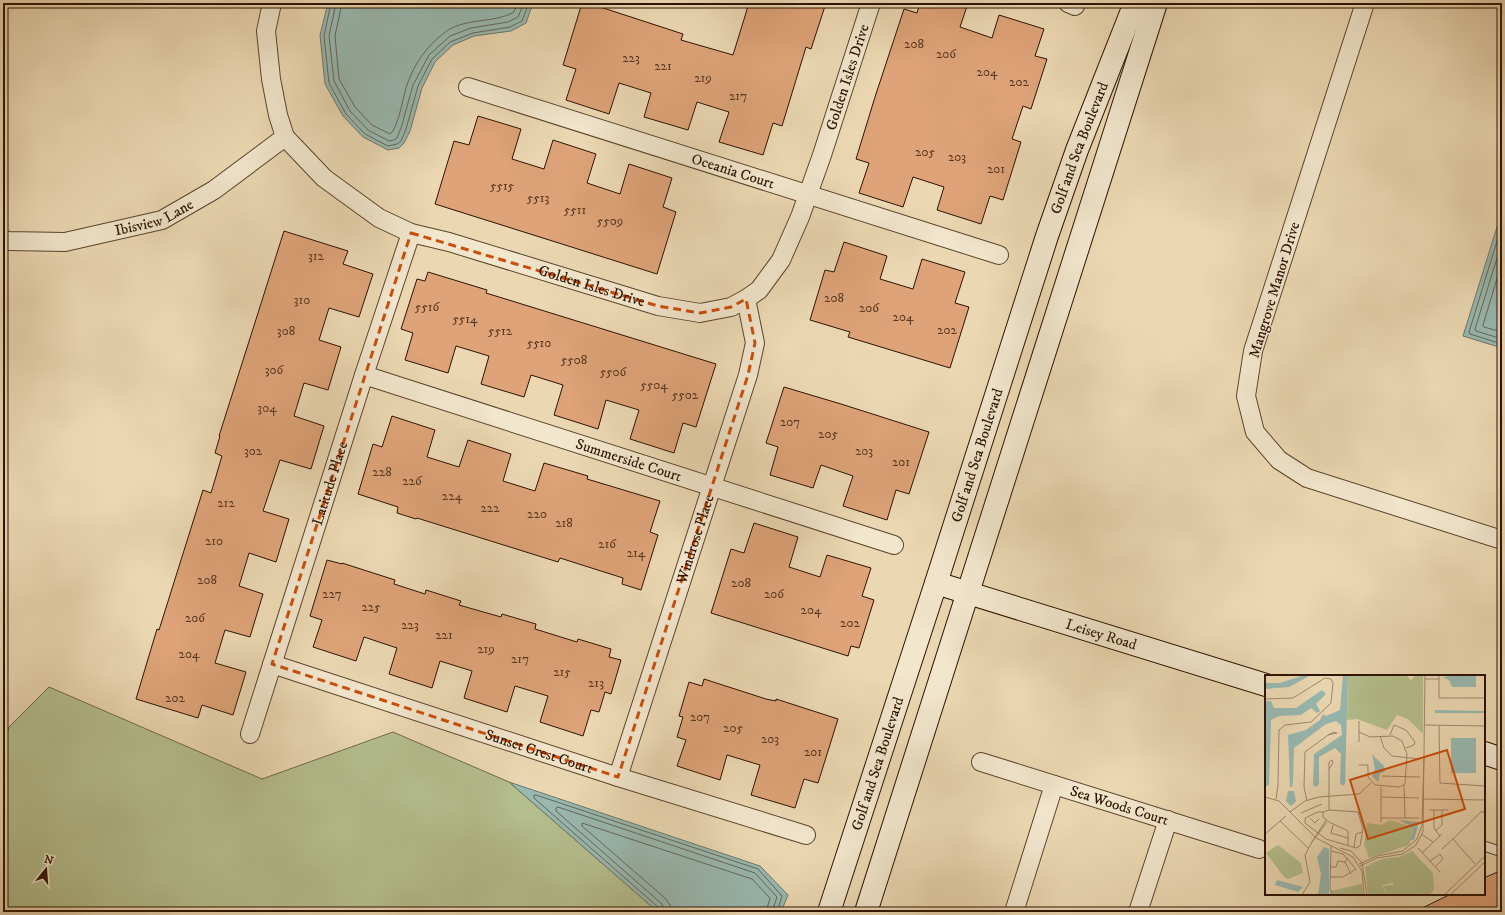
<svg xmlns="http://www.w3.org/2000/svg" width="1505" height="915" font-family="'IM FELL DW Pica',serif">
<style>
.green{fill:#b5bf8e;stroke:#716948}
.water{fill:#99b9b1;stroke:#6e776b}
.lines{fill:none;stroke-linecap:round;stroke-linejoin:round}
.shore{stroke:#63665a;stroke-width:1}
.building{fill:#dea378;stroke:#2d1302}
.lane-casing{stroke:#5c442e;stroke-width:11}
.street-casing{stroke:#5c442e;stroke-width:20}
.secondary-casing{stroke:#2d1302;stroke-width:24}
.lane{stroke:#f2e6cd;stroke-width:9}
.street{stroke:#f2e6cd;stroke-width:18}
.secondary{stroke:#f2e6cd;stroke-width:22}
.marked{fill:none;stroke:#cc4e0a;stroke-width:3;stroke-dasharray:8 5;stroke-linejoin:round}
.labels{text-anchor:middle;stroke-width:3;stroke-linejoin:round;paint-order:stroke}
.number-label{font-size:13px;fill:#593720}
.street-label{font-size:15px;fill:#2d1302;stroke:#f2e6cd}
.inset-road{fill:none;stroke:#9f896c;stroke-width:1}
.view{fill:#cc4e0a;fill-opacity:0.15;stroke:#cc4e0a;stroke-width:2}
.inset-edge{fill:none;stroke:#2d1302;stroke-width:2}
</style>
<rect width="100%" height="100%" fill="#ebd8b2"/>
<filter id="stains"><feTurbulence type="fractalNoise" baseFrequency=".005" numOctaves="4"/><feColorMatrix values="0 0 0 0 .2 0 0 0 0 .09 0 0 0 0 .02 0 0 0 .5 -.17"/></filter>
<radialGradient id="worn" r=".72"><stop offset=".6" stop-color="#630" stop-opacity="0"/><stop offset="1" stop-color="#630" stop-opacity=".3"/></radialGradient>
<!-- green -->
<polygon class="green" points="49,687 262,779 393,732 509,782 658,912 3,912 3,745 9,727"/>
<!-- water -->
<g class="water">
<polygon points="328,3 533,3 526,23 511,31 474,36 453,45 435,62 422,88 410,131 404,143 399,148 388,150 363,137 343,116 325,84 320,35"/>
<polygon points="1502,211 1502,348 1463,336"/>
<polygon points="509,782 760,866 788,895 781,912 658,912"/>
</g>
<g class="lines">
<!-- shore -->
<g class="shore">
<polyline points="331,3 324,36 329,83 346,114 365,134 388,146 397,144 401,141 406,129 418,86 432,59 450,42 473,33 510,27 522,21 529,3"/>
<polyline points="336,3 329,36 334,81 350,111 368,130 389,141 394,140 397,138 401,128 413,85 429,55 450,36 471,28 508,22 518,17 524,3"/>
<path d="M342,3L335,36L339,79L355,107L372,125L390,134C399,127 403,95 408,82C415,63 427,46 444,33C464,17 493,24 514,12L517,3"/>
<polyline points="1502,225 1469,332 1470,334 1502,344"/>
<polyline points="1502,242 1475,329 1476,331 1502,339"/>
<polyline points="1502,262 1483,325 1484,327 1502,332"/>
<polyline points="660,912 658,907 534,798 534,795 536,795 758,869 782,896 777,912"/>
<polyline points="665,912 662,904 556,811 556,808 558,807 755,873 777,897 772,912"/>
<polyline points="671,912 670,905 666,899 582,826 582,823 752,879 770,898 766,912"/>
</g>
</g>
<!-- building -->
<g class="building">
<polygon points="582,3 588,3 683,34 681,40 733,55 749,3 826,3 811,49 806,47 782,126 773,123 763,155 719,142 729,112 697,102 688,130 644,117 651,93 619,83 609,114 566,100 576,69 563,65"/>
<polygon points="920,3 968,3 960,27 992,38 999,15 1044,29 1035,56 1047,59 1031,109 1023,106 1012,139 1021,142 1003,200 990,196 981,224 937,210 944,187 913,177 903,207 859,193 869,163 856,159 875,97 904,9 917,13"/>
<polygon points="478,116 521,129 512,159 544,169 553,140 596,154 587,183 620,194 629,164 672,178 663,207 676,212 657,274 435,204 454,141 469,145"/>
<polygon points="284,231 348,251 343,264 373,274 359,317 329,308 319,340 341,347 328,390 304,383 294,416 324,426 311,469 280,460 263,511 289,519 276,562 249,553 239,586 263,594 250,637 225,630 215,663 246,672 233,715 202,705 198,718 136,699 157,629 159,630 203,490 211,493 222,456 215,453 220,436 219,436"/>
<polygon points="844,242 887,256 880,279 913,289 922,259 965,272 955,303 969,307 950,368 848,337 850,332 810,320 825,270 834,272"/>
<polygon points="428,272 487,290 486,293 716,364 696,427 683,423 674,453 630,439 639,410 606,400 598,429 554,415 563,385 531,375 524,397 481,384 489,356 456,346 448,373 405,360 413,333 401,329 417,279 425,281"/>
<polygon points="784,387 841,404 929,432 909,494 896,490 887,520 843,506 853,476 821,465 813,488 770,475 778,447 766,443"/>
<polygon points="392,416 435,430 427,457 459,467 468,440 511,454 503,481 535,491 544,463 588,476 587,479 660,501 650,532 658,535 641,590 622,584 623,578 560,558 558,562 417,518 416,519 397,513 398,507 358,494 373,444 382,447"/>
<polygon points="754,523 798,537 789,567 820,577 827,555 871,568 862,596 874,600 859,648 851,646 848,656 711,613 731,549 744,553"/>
<polygon points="327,560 342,564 342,563 395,580 394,584 425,594 426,590 461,601 459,605 501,617 502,614 536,624 535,629 577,642 578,639 611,649 609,657 621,660 611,694 605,692 599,712 591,710 583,736 540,722 548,696 515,686 507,712 464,698 472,671 440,661 432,688 389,674 397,648 364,637 356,661 313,647 322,620 310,616"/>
<polygon points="704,679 766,699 776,701 776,699 838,719 818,783 804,779 795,808 751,795 760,765 727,755 720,780 677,766 686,740 677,737 683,717 679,716 689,682 702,686"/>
<polygon points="1502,870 1502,912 1414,912 1451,894 1484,894 1484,878"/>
</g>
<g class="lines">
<defs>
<polyline id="lane" points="1484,846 1502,852"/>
<g id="street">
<path id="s1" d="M272,3L266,31L271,79L278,115L285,137L324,178L379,218L411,233L449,242L658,306L700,313L731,307L746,299L759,290L781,260L800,217L822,155L871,3"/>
<polyline points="1068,3 1075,6"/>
<polyline points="1365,3 1253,351 1246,396 1255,432 1279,460 1307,478 1502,540"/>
<path id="s2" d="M468,87L999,255"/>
<path id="s3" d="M3,239L8,241L65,242L162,220L214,190L285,137"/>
<path id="s4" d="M364,375L894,545"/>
<path id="s5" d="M272,664L618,777L806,835"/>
<path id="s6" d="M250,734L364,375L411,233"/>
<path id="s7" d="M981,762L1259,849"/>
<path id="s8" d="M618,777L748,375L755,343L746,299"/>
<polyline points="1014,912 1054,785"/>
<polyline points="1138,912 1168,820"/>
</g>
<g id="secondary">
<path id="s9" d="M936,583L1266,685"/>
<polyline points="1484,753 1502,759"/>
<path id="s10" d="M829,912L936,583L1047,236L1077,150L1135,3"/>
<polyline points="866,912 1156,3"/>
</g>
</defs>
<!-- lane casing -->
<use href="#lane" class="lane-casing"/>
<!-- street casing -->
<use href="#street" class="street-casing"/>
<!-- secondary casing -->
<use href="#secondary" class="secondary-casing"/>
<!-- lane -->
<use href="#lane" class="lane"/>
<!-- street -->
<use href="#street" class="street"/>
<!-- secondary -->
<use href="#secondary" class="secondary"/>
</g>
<!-- marked area -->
<path class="marked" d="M411,233L658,306L700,313L731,307L746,299L755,343L748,375L618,777L272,664Z"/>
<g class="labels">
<!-- number labels -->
<g class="number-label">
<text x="914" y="48">208</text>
<text x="946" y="58">206</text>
<text x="631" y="62">223</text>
<text x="663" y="70">221</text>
<text x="987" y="76">204</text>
<text x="703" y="82">219</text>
<text x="1019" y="86">202</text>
<text x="738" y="100">217</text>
<text x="925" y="156">205</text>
<text x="957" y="161">203</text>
<text x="996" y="173">201</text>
<text x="502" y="190">5515</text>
<text x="538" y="202">5513</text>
<text x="575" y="214">5511</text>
<text x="610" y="225">5509</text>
<text x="316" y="260">312</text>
<text x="834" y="302">208</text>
<text x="302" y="304">310</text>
<text x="427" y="311">5516</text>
<text x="869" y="312">206</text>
<text x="903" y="321">204</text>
<text x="465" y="323">5514</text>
<text x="947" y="334">202</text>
<text x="286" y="335">308</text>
<text x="500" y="335">5512</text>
<text x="539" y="347">5510</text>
<text x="574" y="364">5508</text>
<text x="274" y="374">306</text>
<text x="613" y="376">5506</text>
<text x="654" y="389">5504</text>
<text x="685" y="399">5502</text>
<text x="267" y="412">304</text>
<text x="790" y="426">207</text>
<text x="828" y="438">205</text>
<text x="253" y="455">302</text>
<text x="864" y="455">203</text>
<text x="901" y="466">201</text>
<text x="382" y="476">228</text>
<text x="412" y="485">226</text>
<text x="452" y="500">224</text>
<text x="226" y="507">212</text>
<text x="490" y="512">222</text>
<text x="537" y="518">220</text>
<text x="564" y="527">218</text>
<text x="214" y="545">210</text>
<text x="607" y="548">216</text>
<text x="636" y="557">214</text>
<text x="207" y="584">208</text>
<text x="741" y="587">208</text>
<text x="332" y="598">227</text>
<text x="774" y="598">206</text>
<text x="371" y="611">225</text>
<text x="811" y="614">204</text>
<text x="195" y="622">206</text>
<text x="850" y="627">202</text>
<text x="410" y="629">223</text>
<text x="444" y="639">221</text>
<text x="486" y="653">219</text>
<text x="189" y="658">204</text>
<text x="520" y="663">217</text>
<text x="562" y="676">215</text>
<text x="596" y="687">213</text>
<text x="175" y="702">202</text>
<text x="700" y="721">207</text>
<text x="733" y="732">205</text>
<text x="770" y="743">203</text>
<text x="813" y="756">201</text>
</g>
<!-- street labels -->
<g class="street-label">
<text dy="5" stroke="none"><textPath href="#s1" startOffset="893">Golden Isles Drive</textPath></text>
<text dy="5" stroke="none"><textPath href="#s10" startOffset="804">Golf and Sea Boulevard</textPath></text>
<text dy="5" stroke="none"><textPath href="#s2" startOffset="278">Oceania Court</textPath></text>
<text dy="5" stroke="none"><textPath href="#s3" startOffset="155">Ibisview Lane</textPath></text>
<text dy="5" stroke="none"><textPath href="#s1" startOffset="485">Golden Isles Drive</textPath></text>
<text transform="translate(1274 290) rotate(-73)" y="5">Mangrove Manor Drive</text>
<text dy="5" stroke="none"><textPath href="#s10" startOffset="480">Golf and Sea Boulevard</textPath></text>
<text dy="5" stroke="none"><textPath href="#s4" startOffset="278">Summerside Court</textPath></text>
<text dy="5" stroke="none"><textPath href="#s6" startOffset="263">Latitude Place</textPath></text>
<text dy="5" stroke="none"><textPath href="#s8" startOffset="250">Windrose Place</textPath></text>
<text dy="5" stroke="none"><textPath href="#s9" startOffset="173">Leisey Road</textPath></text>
<text dy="5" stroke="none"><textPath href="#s5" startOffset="281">Sunset Crest Court</textPath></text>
<text dy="5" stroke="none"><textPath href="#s10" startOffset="156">Golf and Sea Boulevard</textPath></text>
<text dy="5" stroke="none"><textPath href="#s7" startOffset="145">Sea Woods Court</textPath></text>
</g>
</g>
<!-- overview -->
<g transform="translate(1265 675)">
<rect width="220" height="220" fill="#ebd8b2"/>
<path d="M83,0H141L146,5L151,0H158V59L143,44L132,40L122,55L92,44L82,45ZM125,145L147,152L148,158L144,170L104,183L99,170L102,148L117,150ZM13,170L36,188L38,198L23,204L19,202L1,178ZM147,176L168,198L169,215L164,220H123L118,211L128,210V208L108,200L105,189L117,184L135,182ZM105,190L108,200L127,208L117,210L122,220H103L100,192ZM97,209L98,220H65V216Z" fill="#b5bf8e"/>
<path d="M78,0L83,1L80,109L77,111L75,108L76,79L70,73L54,82V109L51,112L48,110L49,79L77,60L76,50L71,46L61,49L29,73L28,107L27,112H25L23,60L41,55L55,45L58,39L61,41L75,35ZM185,0H211V12H187L184,5L178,3ZM36,1L46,0L24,12L0,14V8H15ZM57,15L61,19L51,29L55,36L52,38L46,33L36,40L14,41L6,45L4,110L0,112V26H6L9,33H31ZM170,35L220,36V38H170ZM186,63H211V98H186ZM107,79L119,91L120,96L115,99L113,107L107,101L110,94ZM23,116H29L31,126L26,131L21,126ZM134,145L154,147L149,165H144L148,158L147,152ZM59,172L64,174V220H53L56,199L52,182ZM12,205L38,212L33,217L10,210Z" fill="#99b9b1"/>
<path class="inset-road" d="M174,0V23H220M160,4H174M0,24L28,23L60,3L66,4L68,8L66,28L46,47L20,50L14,55L13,110L11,124M160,50L220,51M174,51L175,108L220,111M125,60L129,50L141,55L150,67L149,70L141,73M115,61L119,73L127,81L155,84M94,67V46M94,90H103V102L110,110L134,112L140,109L142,79L137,66L128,61L105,62L94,57M117,101L155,102M139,110L140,143M0,122L14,126L51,163L88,182L97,196L99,220M116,122L154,123M158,124L220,125M42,126L39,112L40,77L63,60L69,57L72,58L63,60M64,135V87L67,85L68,88L64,94M164,135H183M169,135V153L175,161M25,137L40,126L54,122L94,119L106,108M58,137H53L40,143V148L61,164L91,173L95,171L98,154L93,137L64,135L58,137V142L64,147L83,156V170M36,138L57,129M45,143L50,148L54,144M116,143H154M61,145L47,167L62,147M15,146L43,173M116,147V112M68,150L66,158L83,163M170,156L177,150V135M0,159L21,141M156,159L168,167M66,171L65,215L68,217M89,172L91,159L97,157M75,173L86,176L97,188L102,220M153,173L175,197M177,174L188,164M157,178L177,159M165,186L175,179L178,184L171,191M80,187L86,199M94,189L112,181L138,176L152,164L157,150L159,83M210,189L188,164L217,136L220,139M95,191L112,183L138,179L151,170L158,157L160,0M66,192H71L73,186L80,187L83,183M65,202H78L91,194L78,179L66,176M37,220L45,207L40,180L47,167M179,220L220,181M185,220L220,187"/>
<path class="view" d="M182,75L200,134L103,164L85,105Z"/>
<rect width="220" height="220" class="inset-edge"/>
</g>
<!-- margin -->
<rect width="1505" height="915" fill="none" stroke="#ebd8b2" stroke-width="16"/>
<rect x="4" y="4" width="1497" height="907" fill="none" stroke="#2d1302" stroke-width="2"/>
<rect x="8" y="8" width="1489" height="899" fill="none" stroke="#2d1302"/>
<!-- north arrow -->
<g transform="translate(46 869) rotate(17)" stroke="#f2e6cd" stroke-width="3" paint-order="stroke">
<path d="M0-3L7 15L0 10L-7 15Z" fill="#2d1302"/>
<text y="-6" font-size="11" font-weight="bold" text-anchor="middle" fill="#2d1302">N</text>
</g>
<rect width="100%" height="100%" filter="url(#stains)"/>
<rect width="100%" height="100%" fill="url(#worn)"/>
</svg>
